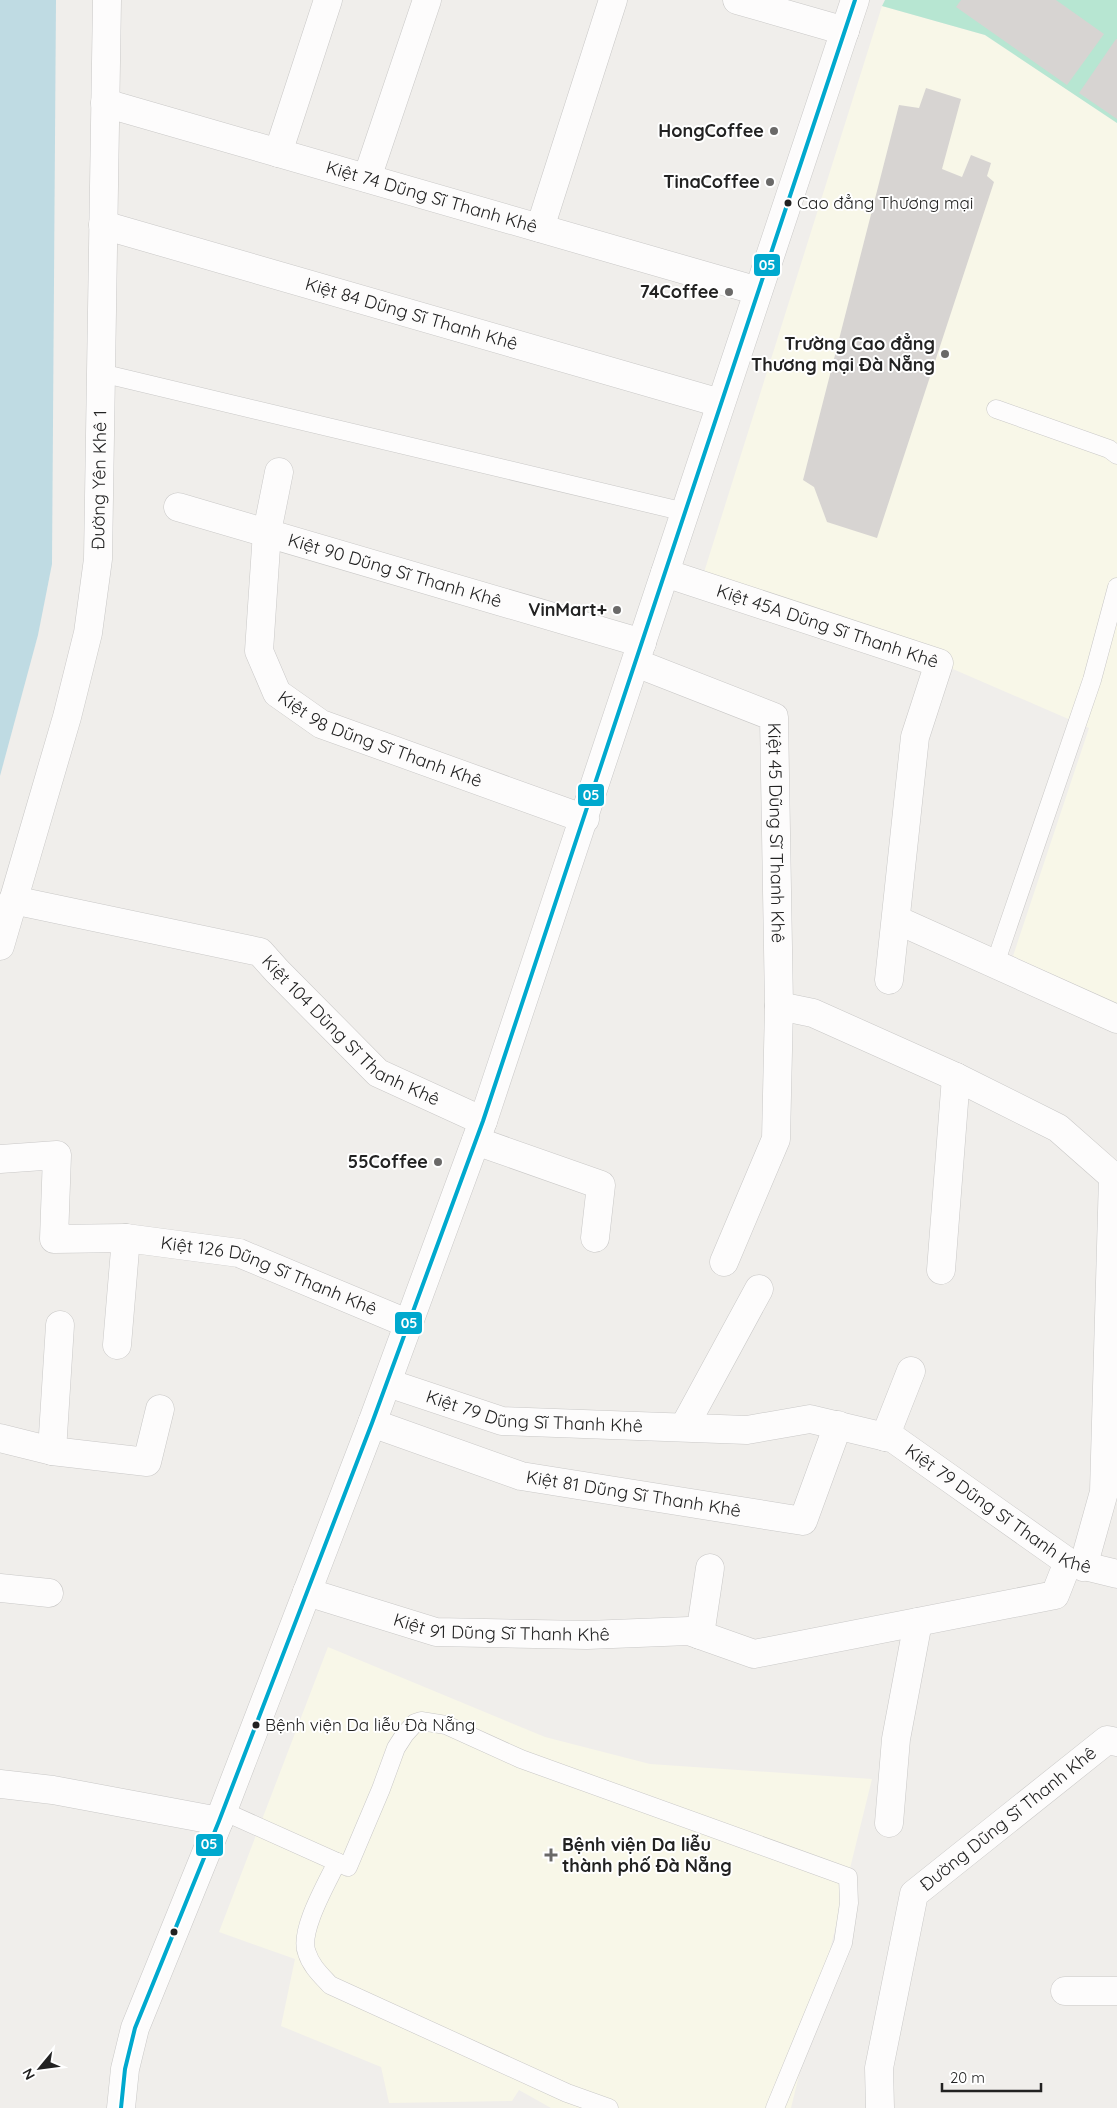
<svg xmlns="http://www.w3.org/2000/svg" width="1117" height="2108" font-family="Quicksand,sans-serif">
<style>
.education{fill:#f8f7e8}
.pitch{fill:#b7e6d2}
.water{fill:#bfdbe3}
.building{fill:#d7d4d2}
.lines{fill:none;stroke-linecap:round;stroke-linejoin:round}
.service-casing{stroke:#c9c8c7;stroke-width:19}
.minor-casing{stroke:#c9c8c7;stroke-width:29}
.tertiary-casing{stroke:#c9c8c7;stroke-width:29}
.service{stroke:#fdfcfc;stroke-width:18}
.minor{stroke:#fdfcfc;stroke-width:28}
.tertiary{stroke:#fdfcfc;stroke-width:28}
.bus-1-casing{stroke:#fff;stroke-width:8}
.bus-1{stroke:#00a9ce;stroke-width:4}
.poi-dot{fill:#6a6968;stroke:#fff;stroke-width:2}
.bus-dot{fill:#222;stroke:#fff;stroke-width:2}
.labels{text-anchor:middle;stroke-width:4;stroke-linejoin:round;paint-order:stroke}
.bus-label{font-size:17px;fill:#222;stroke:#fff;text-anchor:start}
.poi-label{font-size:18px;font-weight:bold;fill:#222;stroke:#fff;text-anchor:end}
.street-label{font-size:18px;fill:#222;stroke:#fff}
.line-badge{stroke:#fff;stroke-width:2}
.badge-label{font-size:14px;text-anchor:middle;font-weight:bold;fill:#fff}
</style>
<rect width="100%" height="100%" fill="#f0eeeb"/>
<!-- education -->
<g class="education">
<polygon points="882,6 985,35 1117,123 1117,1004 1013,956 1089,728 939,663 700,585"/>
<polygon points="328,1647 545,1737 650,1764 872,1779 791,2108 551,2108 519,2090 512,2101 389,2103 381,2067 281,2026 295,1959 219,1932"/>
</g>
<!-- pitch -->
<polygon class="pitch" points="885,0 1117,0 1117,123 985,35 882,6"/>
<!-- water -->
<polygon class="water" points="0,0 56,0 52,564 38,635 0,776"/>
<!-- building -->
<g class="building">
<polygon points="961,0 1056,0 1104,34 1067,85 956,7"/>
<polygon points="1116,39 1117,39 1117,119 1079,93"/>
<polygon points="926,88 961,99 942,169 962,177 971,155 991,163 987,176 994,182 877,538 827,522 814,487 803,480 899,105 919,108"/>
</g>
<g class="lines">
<defs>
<g id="service">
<polyline points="101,373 685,512"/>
<polyline points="996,409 1109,449 1117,455"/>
<polyline points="995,964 1092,680 1117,587"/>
<polyline points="223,1811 348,1867 381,1789 396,1748 405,1734 415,1723 421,1721 446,1725 521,1759 848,1877 849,1903 843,1943 775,2108"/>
<path d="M337,1862C327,1883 298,1932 307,1953C311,1966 321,1975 330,1985L567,2093L609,2108"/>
</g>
<g id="minor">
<polyline points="737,0 845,31"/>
<path id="s1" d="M105,103L758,291"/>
<polyline points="278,153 328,0"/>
<polyline points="367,178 427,0"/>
<path id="s2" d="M103,225L720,403"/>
<polyline points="540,228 613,0"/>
<path id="s3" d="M279,472L267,532L259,651L277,693L321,724L585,819"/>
<path id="s4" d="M178,507L642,643"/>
<path id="s5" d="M665,573L939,663L915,737L889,980"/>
<path id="s6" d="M636,663L774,717L779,1006L776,1139L724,1262"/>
<path id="s7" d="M13,900L260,952L277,971L378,1073L483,1121"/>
<polyline points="897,920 1117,1019"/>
<path id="s8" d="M0,946L67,717L88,633L98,559L107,0"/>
<polyline points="779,1006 813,1013 956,1077 1058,1128 1117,1180"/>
<polyline points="476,1141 601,1185 595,1238"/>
<path id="s9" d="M0,1159L57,1155L54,1239L126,1238L239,1253L409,1324"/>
<polyline points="941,1270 956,1077"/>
<polyline points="117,1345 126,1238"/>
<path id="s10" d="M388,1383L502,1421L747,1430L810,1419L894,1439L1068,1562L1117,1574"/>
<path id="s11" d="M372,1423L521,1476L803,1521L838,1425"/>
<polyline points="684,1427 759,1289"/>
<polyline points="885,1437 911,1371"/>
<polyline points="0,1438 52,1451 147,1462 160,1409"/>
<polyline points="52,1451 60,1325"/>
<polyline points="1083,1567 1104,1492 1113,1177"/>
<polyline points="0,1588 49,1593"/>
<path id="s12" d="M307,1592L436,1632L587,1635L689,1631L754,1654L1055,1595L1068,1562"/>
<polyline points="700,1635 710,1568"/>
<polyline points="0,1784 53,1790 219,1821"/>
<polyline points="889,1823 896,1739 918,1622"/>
<polyline points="1065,1991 1117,1991"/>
<path id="s13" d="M880,2108L879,2068L914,1894L1107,1740L1117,1742"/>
</g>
<polyline id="tertiary" points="121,2108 125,2069 135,2028 219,1821 372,1423 483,1121 855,0"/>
</defs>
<!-- service casing -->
<use href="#service" class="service-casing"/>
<!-- minor casing -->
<use href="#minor" class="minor-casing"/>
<!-- tertiary casing -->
<use href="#tertiary" class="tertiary-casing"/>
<!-- service -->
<use href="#service" class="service"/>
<!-- minor -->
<use href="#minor" class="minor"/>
<!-- tertiary -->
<use href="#tertiary" class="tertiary"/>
<defs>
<polyline id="bus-1" points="121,2108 125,2069 135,2028 219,1821 372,1423 483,1121 855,0"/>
</defs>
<!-- bus-1 casing -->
<use href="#bus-1" class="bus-1-casing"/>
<!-- bus-1 -->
<use href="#bus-1" class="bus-1"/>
</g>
<!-- markers -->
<g class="poi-dot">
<circle cx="774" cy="131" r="5"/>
<circle cx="770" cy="182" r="5"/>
<circle cx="729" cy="292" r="5"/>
<circle cx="945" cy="354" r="5"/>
<circle cx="617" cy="610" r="5"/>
<circle cx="438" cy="1162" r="5"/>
<path d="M548.5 1847.5h5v5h5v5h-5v5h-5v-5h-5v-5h5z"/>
</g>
<g class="bus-dot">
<circle cx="788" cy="203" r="4.5"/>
<circle cx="256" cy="1725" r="4.5"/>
<circle cx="174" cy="1932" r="4.5"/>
</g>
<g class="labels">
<!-- bus labels -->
<g class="bus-label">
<text x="797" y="209">Cao đẳng Thương mại</text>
<text x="265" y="1731">Bệnh viện Da liễu Đà Nẵng</text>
</g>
<!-- poi labels -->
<g class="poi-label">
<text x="764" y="137">HongCoffee</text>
<text x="760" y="188">TinaCoffee</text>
<text x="719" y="298">74Coffee</text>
<text x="935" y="350">Trường Cao đẳng<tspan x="935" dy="21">Thương mại Đà Nẵng</tspan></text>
<text x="607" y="616">VinMart+</text>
<text x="428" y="1168">55Coffee</text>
<text x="562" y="1851" text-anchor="start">Bệnh viện Da liễu<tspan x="562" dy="21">thành phố Đà Nẵng</tspan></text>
</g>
<!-- street labels -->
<g class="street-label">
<text dy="6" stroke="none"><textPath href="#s1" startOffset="340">Kiệt 74 Dũng Sĩ Thanh Khê</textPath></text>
<text dy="6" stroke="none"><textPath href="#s2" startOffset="321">Kiệt 84 Dũng Sĩ Thanh Khê</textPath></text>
<text dy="6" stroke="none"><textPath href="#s8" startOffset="479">Đường Yên Khê 1</textPath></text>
<text dy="6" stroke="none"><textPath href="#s4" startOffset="226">Kiệt 90 Dũng Sĩ Thanh Khê</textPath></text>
<text dy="6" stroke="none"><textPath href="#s5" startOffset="171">Kiệt 45A Dũng Sĩ Thanh Khê</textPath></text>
<text dy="6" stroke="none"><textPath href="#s3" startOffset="340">Kiệt 98 Dũng Sĩ Thanh Khê</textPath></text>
<text dy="6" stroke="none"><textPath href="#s6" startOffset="264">Kiệt 45 Dũng Sĩ Thanh Khê</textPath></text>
<text dy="6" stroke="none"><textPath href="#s7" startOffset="374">Kiệt 104 Dũng Sĩ Thanh Khê</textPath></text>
<text dy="6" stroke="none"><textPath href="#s9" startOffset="362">Kiệt 126 Dũng Sĩ Thanh Khê</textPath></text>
<text dy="6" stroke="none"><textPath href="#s10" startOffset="151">Kiệt 79 Dũng Sĩ Thanh Khê</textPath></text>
<text dy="6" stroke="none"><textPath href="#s11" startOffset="272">Kiệt 81 Dũng Sĩ Thanh Khê</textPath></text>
<text dy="6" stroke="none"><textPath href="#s10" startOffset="642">Kiệt 79 Dũng Sĩ Thanh Khê</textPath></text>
<text dy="6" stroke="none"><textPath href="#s12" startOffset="200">Kiệt 91 Dũng Sĩ Thanh Khê</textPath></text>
<text dy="6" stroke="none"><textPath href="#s13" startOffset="338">Đường Dũng Sĩ Thanh Khê</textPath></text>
</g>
</g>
<g class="line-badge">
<rect x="753" y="253" width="28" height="24" rx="5" fill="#00a9ce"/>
<rect x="577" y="783" width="28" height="24" rx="5" fill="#00a9ce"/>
<rect x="394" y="1311" width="29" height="24" rx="5" fill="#00a9ce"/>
<rect x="195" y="1833" width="29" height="24" rx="5" fill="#00a9ce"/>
</g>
<g class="badge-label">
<text x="767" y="270">05</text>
<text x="591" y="800">05</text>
<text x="409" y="1328">05</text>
<text x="209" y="1849">05</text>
</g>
<!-- north arrow -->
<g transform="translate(40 2068) rotate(241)" stroke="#ffffff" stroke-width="4" paint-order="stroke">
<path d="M0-4L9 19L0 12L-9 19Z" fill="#222222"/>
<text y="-8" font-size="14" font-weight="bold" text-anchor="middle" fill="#222222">N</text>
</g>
<!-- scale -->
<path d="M942 2083v8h99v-8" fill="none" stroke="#222222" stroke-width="2.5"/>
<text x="950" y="2083" font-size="15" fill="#222222" stroke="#ffffff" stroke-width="4" paint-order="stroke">20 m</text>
</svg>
